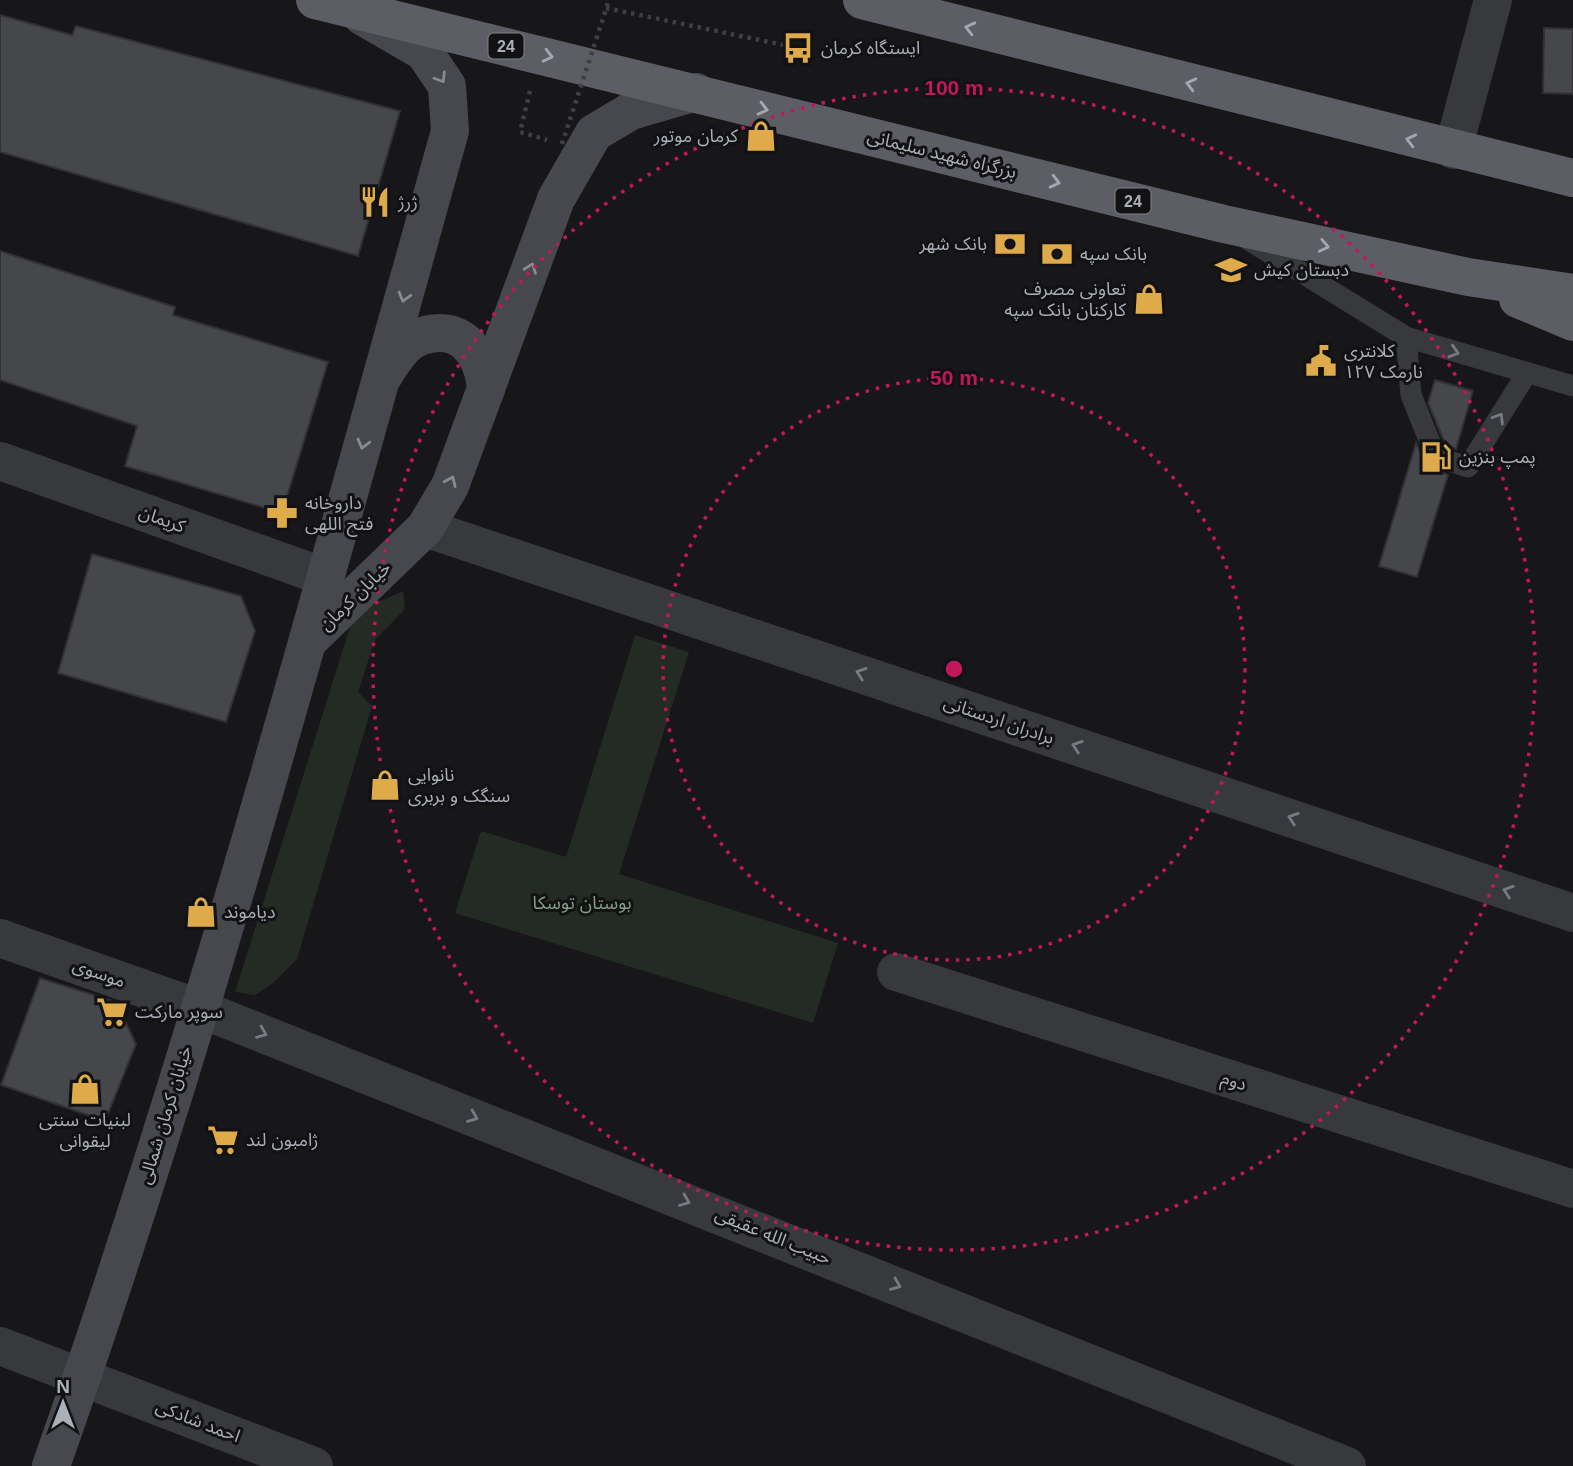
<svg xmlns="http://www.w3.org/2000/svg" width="1573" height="1466" font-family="Arial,'Noto Sans Arabic',sans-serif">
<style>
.green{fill:#242a24}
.building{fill:#46474b;stroke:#313134;stroke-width:2}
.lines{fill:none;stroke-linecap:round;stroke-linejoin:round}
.path{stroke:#3f4044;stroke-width:4.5;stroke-dasharray:3.5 5;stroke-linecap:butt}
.service{stroke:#38393d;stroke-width:21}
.minor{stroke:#38393d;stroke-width:38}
.secondary{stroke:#47484d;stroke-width:38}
.trunk{stroke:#5d5e65;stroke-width:38}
.path-bridge{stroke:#3f4044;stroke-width:4.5;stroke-dasharray:3.5 5;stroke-linecap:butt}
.oneway{stroke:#a3a7af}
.oneway2{stroke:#888b92}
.oneway3{stroke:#777a80}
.ring{fill:none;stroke:#c2185b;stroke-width:3.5;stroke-dasharray:3.5 7}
.labels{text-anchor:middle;stroke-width:6;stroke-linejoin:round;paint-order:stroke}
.shield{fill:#121214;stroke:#7d8086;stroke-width:2}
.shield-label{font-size:16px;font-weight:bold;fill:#abafb7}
.poi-label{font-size:18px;fill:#abafb7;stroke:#121214;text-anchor:start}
.street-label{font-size:18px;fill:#abafb7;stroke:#121214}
.park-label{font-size:18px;fill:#84a085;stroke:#121214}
.centre{fill:#c2185b;stroke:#121214;stroke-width:3.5}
.ring-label{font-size:21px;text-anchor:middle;font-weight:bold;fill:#c2185b;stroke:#121214;stroke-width:6;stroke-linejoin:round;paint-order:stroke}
</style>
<rect width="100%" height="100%" fill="#171719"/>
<!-- green -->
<g class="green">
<polygon points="403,591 405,609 375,640 358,692 372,706 297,959 273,983 255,995 235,992 351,624 369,606"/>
<polygon points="635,635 689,652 619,874 838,943 813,1023 455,913 481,831 566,857"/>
</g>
<!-- building -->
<g class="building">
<polygon points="0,15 72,35 76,26 400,111 358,256 0,152"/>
<polygon points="1544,28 1573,29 1573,94 1543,93"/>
<polygon points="0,251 175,307 173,315 328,362 282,513 125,466 137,426 0,380"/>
<polygon points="1435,380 1473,391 1456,449 1446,446 1428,403"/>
<polygon points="1416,443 1427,466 1448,475 1417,577 1379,566"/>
<polygon points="92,554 241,596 255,631 226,722 58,673"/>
<polygon points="40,978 116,1002 136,1044 105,1121 1,1085"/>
</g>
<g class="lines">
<!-- path -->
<g class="path">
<polyline points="606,8 798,48"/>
<polyline points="530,91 520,132 547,140"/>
</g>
<!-- service -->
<g class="service">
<polyline points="1247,239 1406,337 1573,386"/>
<polyline points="1406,337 1411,395 1436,457 1468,467 1527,373"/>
</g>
<!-- minor -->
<g class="minor">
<polyline points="1453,150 1493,0"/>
<polyline points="0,461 325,577"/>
<polyline points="425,528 1573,913"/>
<polyline points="0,938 198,1008 1347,1466"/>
<polyline points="896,972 1573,1189"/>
<polyline points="0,1346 314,1466"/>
</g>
<!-- secondary -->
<g class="secondary">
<path d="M384,375C392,362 402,344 417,338C459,321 482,350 486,389"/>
<polyline points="309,640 425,528 450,486 556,199 594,133 631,111 696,92"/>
<path d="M51,1466C205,1029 325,578 450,131L447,86L424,52L362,16"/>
</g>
<!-- trunk -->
<g class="trunk">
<polyline points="315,0 1224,224 1468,277 1573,293"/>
<polyline points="862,0 1573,178"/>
<polyline points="1518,299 1573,322"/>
</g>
<!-- path-bridge -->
<polyline class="path-bridge" points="562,144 609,0"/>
</g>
<!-- one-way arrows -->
<defs><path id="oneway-chevron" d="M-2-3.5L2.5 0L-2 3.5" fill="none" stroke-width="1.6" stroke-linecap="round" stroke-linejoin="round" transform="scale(1.75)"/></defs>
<g class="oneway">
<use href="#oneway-chevron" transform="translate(970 28) rotate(-166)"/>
<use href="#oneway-chevron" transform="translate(548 56) rotate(14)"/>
<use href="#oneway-chevron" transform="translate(1191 84) rotate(-166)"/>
<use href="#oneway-chevron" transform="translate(763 109) rotate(14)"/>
<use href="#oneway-chevron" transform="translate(1411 140) rotate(-166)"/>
<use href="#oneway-chevron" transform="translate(1055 182) rotate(14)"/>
<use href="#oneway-chevron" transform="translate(1324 246) rotate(12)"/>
</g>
<g class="oneway2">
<use href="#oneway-chevron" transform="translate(441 78) rotate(58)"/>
<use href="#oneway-chevron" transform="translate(531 268) rotate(-70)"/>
<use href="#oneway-chevron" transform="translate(404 297) rotate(106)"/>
<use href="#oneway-chevron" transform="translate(363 444) rotate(105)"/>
<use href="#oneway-chevron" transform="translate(451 481) rotate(-66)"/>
</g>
<g class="oneway3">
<use href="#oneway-chevron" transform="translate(1454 352) rotate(17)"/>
<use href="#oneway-chevron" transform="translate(1499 418) rotate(-58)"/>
<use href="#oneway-chevron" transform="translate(861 673) rotate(-161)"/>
<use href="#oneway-chevron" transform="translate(1077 746) rotate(-161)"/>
<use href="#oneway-chevron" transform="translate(1293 818) rotate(-161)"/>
<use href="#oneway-chevron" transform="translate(1508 891) rotate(-161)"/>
<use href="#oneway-chevron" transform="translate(262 1033) rotate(22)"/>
<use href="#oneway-chevron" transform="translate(473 1117) rotate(22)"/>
<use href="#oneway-chevron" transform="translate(685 1201) rotate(22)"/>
<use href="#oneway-chevron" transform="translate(896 1285) rotate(22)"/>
</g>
<!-- distance rings -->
<g class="ring">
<circle cx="954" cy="669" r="291"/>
<circle cx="954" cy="669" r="581"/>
</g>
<!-- icons -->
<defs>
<symbol id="bus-bare" viewBox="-9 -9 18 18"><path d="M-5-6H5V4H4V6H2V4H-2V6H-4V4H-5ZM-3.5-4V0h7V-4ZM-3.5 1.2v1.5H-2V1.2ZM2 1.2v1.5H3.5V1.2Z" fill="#deaa4a" stroke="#121214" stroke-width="2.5" paint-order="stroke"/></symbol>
<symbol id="shop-bare" viewBox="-9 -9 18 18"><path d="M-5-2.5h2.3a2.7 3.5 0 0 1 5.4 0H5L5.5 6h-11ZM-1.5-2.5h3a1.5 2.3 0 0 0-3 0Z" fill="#deaa4a" stroke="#121214" stroke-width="2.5" paint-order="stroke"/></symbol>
<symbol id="restaurant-bare" viewBox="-9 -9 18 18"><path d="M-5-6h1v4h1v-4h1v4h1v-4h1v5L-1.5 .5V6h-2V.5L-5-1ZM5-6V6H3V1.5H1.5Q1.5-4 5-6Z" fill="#deaa4a" stroke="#121214" stroke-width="2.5" paint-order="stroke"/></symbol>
<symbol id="bank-bare" viewBox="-9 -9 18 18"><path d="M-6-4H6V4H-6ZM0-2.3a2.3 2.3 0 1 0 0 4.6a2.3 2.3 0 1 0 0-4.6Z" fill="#deaa4a" stroke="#121214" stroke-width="2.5" paint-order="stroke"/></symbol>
<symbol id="school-bare" viewBox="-9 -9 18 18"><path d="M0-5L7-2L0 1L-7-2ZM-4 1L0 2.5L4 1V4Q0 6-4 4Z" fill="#deaa4a" stroke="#121214" stroke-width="2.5" paint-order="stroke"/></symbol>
<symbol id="civic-bare" viewBox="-9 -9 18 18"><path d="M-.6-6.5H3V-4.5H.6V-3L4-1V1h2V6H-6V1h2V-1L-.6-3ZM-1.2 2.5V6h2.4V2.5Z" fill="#deaa4a" stroke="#121214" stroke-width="2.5" paint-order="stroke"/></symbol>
<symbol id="fuel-bare" viewBox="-9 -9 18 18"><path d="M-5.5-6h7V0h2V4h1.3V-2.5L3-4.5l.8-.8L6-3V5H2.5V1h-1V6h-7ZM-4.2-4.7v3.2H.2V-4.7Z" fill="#deaa4a" stroke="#121214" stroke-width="2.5" paint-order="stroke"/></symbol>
<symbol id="pharmacy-bare" viewBox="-9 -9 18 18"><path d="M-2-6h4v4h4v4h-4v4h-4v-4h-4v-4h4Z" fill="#deaa4a" stroke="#121214" stroke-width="2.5" paint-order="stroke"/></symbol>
<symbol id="supermarket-bare" viewBox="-9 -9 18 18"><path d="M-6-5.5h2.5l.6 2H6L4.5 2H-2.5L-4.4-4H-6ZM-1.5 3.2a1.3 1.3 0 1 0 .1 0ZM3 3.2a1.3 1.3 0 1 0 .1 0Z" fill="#deaa4a" stroke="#121214" stroke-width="2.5" paint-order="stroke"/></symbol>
</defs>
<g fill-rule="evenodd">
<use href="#bus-bare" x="776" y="26" width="44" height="44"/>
<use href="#shop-bare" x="739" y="114" width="44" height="44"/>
<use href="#restaurant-bare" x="353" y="180" width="44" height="44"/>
<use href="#bank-bare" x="988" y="222" width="44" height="44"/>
<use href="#bank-bare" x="1035" y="232" width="44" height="44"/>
<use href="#school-bare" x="1209" y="248" width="44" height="44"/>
<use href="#shop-bare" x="1127" y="277" width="44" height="44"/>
<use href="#civic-bare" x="1299" y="339" width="44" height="44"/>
<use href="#fuel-bare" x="1414" y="435" width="44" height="44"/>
<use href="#pharmacy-bare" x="260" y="491" width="44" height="44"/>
<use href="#shop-bare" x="363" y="763" width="44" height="44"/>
<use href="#shop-bare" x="179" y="890" width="44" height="44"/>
<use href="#supermarket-bare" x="90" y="990" width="44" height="44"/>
<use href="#shop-bare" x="63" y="1067" width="44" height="44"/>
<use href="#supermarket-bare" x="201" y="1118" width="44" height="44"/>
</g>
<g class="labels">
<!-- shield labels -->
<g class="shield">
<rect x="488.5" y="33.5" width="35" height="25" rx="5"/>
<rect x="1115.5" y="188.5" width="35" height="25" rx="5"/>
</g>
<g class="shield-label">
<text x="506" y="52">24</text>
<text x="1133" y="207">24</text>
</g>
<!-- poi labels -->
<g class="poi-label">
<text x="821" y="54">ایستگاه کرمان</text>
<text x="738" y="142" text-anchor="end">کرمان موتور</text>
<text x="398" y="208">ژرژ</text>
<text x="987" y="250" text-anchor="end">بانک شهر</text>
<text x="1080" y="260">بانک سپه</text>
<text x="1254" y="276">دبستان کیش</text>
<text x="1126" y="295" text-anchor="end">تعاونی مصرف<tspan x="1126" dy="21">کارکنان بانک سپه</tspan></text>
<text x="1344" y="357">کلانتری<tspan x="1344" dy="21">۱۲۷ نارمک</tspan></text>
<text x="1459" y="463">پمپ بنزین</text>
<text x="305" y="509">داروخانه<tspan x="305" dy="21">فتح اللهی</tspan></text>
<text x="408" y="781">نانوایی<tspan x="408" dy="21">سنگک و بربری</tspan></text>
<text x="224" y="918">دیاموند</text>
<text x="135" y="1018">سوپر مارکت</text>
<text x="85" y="1126" text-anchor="middle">لبنیات سنتی<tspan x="85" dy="21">لیقوانی</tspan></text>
<text x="246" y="1146">ژامبون لند</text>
</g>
<!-- street labels -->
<g class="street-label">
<text transform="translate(942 154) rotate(14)" y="6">بزرگراه شهید سلیمانی</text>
<text transform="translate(162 519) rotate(20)" y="6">کریمان</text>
<text transform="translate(355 596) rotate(-44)" y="6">خیابان کرمان</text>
<text transform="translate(999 720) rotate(19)" y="6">برادران اردستانی</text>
<text transform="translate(99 973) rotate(19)" y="6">موسوی</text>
<text transform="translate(1234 1081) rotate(18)" y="6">دوم</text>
<text transform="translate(165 1115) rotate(-73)" y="6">خیابان کرمان شمالی</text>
<text transform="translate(773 1236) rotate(22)" y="6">حبیب الله عقیقی</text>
<text transform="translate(198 1421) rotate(21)" y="6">احمد شادکی</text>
</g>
<!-- park labels -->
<g class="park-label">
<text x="582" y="909">بوستان توسکا</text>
</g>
</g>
<circle cx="954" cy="669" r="10" class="centre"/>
<g class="ring-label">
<text x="954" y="95">100 m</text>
<text x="954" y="385">50 m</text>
</g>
<!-- north arrow -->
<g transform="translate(63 1403)" stroke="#121214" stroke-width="5" paint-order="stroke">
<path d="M0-5L12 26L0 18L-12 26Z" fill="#abafb7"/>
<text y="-10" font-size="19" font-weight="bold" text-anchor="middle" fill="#abafb7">N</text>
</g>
</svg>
